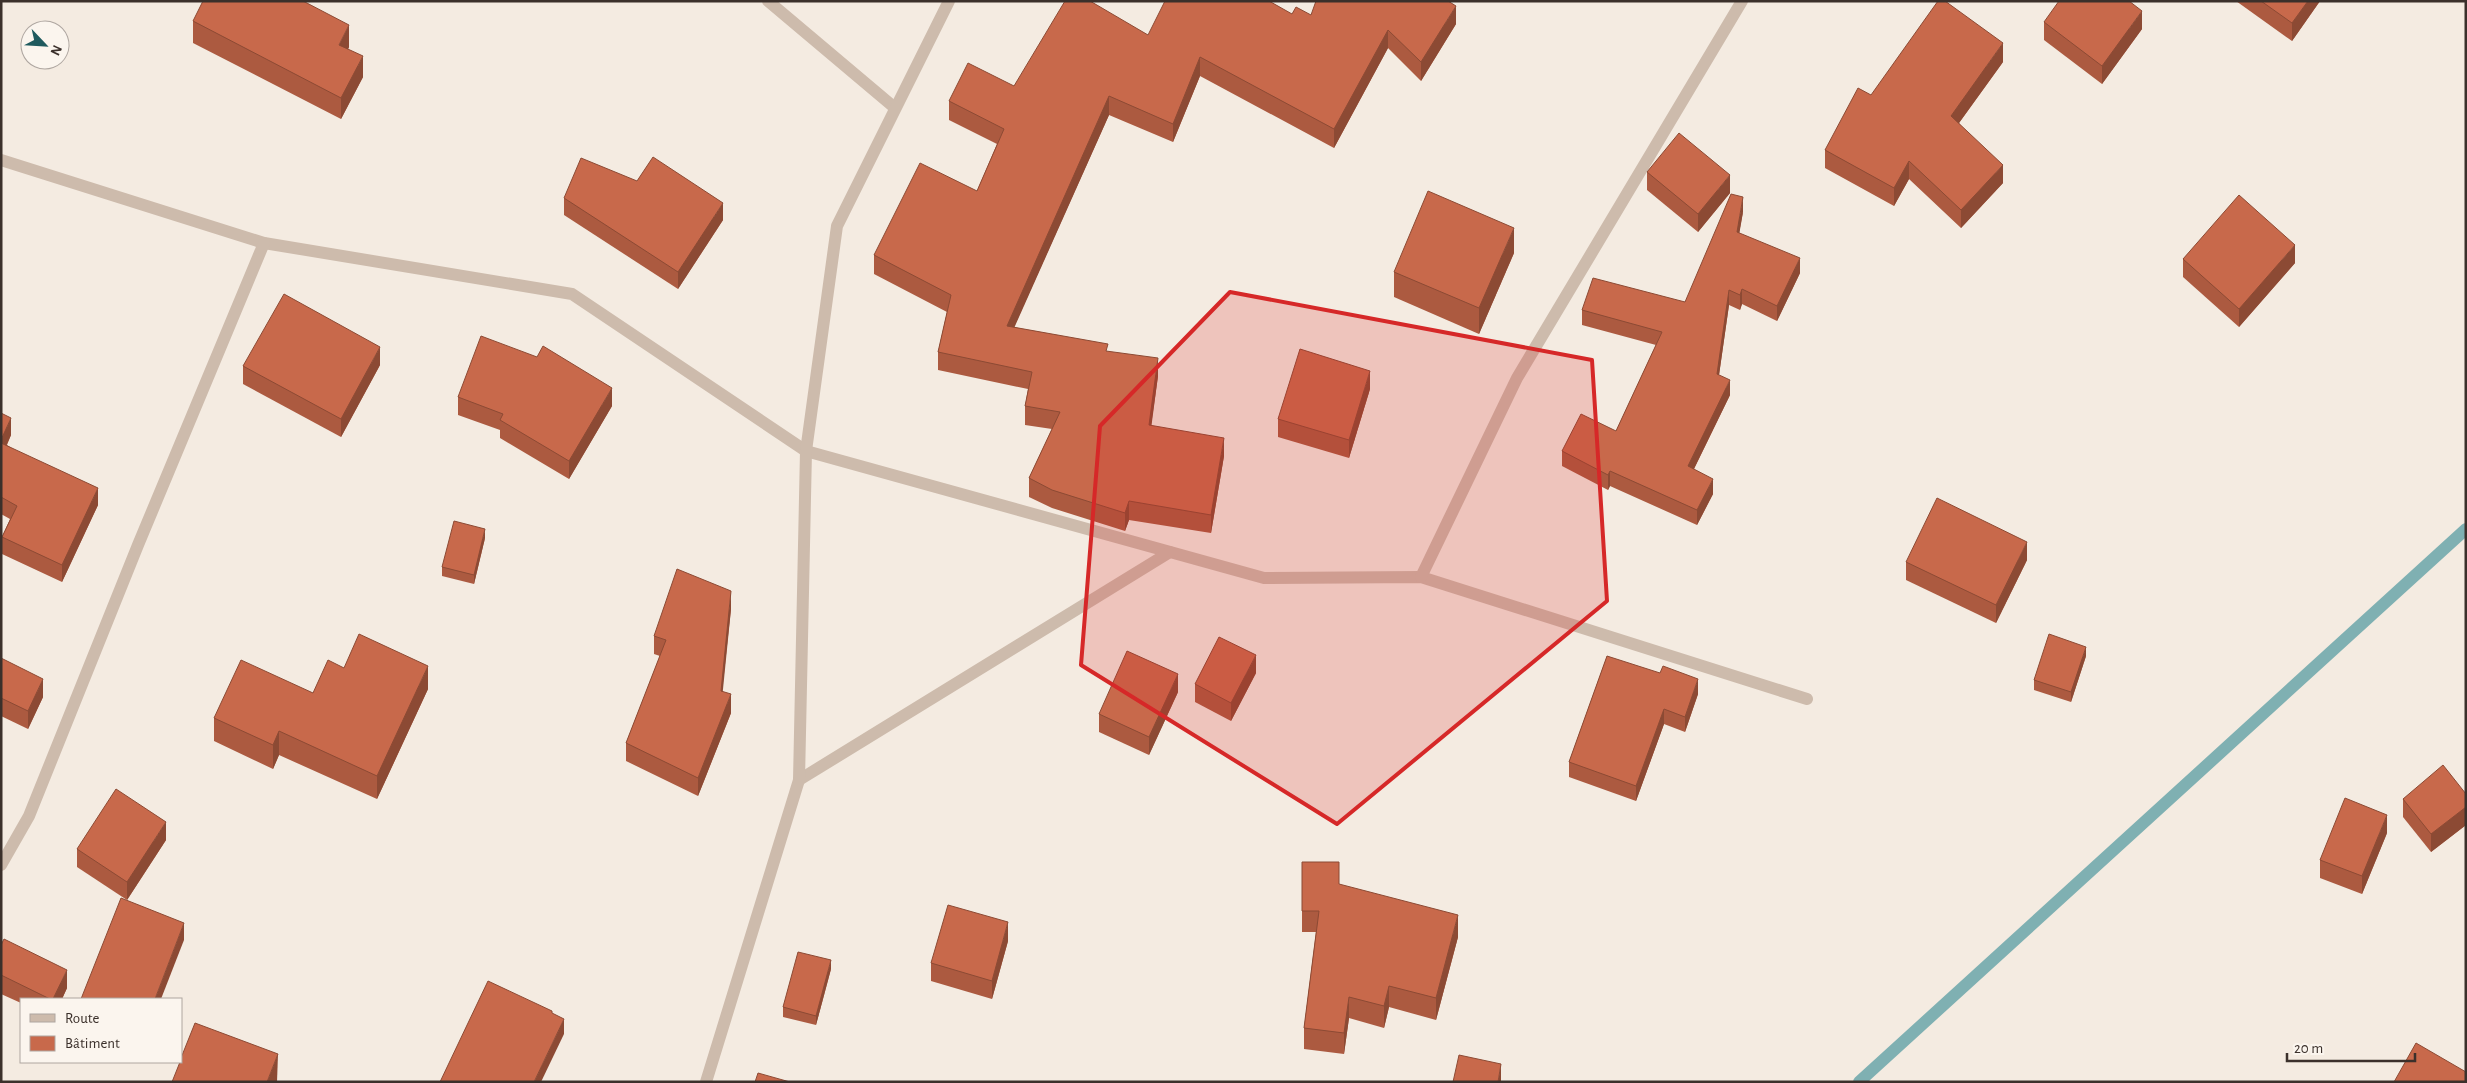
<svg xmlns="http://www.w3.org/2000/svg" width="2467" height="1083" font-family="'Alegreya Sans',sans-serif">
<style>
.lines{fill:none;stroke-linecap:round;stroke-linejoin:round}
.stream{stroke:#7fb0b2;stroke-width:12}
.minor{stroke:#cdbbac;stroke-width:12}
.wall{fill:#ac5a40}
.shaded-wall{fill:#8c4a34}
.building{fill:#c8694b;stroke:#8c4a34}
.marked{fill:#d62828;fill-opacity:0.2;stroke:#d62828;stroke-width:4;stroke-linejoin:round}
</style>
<rect width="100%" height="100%" fill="#f4ebe1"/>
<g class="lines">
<!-- stream -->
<polyline class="stream" points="1859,1082 2466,529"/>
<!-- minor -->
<g class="minor">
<polyline points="768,1 895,108"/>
<polyline points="1,160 264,243 572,294 806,451 1264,578 1421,577 1807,699"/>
<polyline points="1421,577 1517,378 1742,1"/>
<polyline points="799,780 1170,552"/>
<polyline points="1,865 29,816 138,545 264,243"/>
<polyline points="706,1082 799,780 806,451 837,226 949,1"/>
</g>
</g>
<!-- wall -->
<g class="wall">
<polygon points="2236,1 2320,1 2292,41"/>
<polygon points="1292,14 1456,24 1421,81 1388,48 1334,148 1200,76 1173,142 1109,115 1014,327 1108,352 1158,376 1151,426 1224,456 1211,533 1129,520 1125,531 1052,508 1029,497 1029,478 1052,429 1025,425 1025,406 1028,389 938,370 938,352 947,312 874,274 874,255 977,191 997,144 949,120 949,101 1014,86 1148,35"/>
<polygon points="193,21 349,47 348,49 363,77 341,119 193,43"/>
<polygon points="2044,22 2142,29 2102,84 2044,40"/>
<polygon points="2003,62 1959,123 2003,183 1961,228 1909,179 1894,206 1825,168 1825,150 1871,95"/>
<polygon points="1647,172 1730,193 1698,232 1647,190"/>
<polygon points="564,198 723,220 678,289 564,215"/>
<polygon points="1743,212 1739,233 1800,273 1777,321 1742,304 1740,310 1729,305 1719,375 1730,395 1694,469 1713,494 1697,525 1610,486 1608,490 1562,466 1562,451 1616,431 1656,345 1582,325 1582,310 1685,302"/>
<polygon points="1514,253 1479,334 1394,297 1394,272"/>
<polygon points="2183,259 2295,263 2239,327 2183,277"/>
<polygon points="380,365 341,437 243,384 243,366"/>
<polygon points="1370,389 1349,458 1278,437 1278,419"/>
<polygon points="458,397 612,406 569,479 500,438 500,430 458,415"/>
<polygon points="1,413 11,435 7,445 98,505 62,582 2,554 2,537 10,519 1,514"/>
<polygon points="485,538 474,584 442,576 442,567"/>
<polygon points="2027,560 1996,623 1906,580 1906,562"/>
<polygon points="731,609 722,692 731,713 698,796 626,761 626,743 660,656 654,654 654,636"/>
<polygon points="1607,656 1698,694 1685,732 1664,724 1636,801 1569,777 1569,762"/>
<polygon points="2086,656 2071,702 2034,690 2034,680"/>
<polygon points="1,658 43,697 28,729 1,716"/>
<polygon points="344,668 428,689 377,799 279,755 273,769 214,741 214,718 313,693"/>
<polygon points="1256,673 1231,721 1195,702 1195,684"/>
<polygon points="1178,692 1149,755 1099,732 1099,714"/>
<polygon points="2466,794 2466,825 2431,852 2403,817 2403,799"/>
<polygon points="2387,833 2362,894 2320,878 2320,860"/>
<polygon points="166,840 127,900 77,867 77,849"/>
<polygon points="1302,862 1339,885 1458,937 1436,1020 1389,1007 1384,1028 1349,1018 1344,1054 1304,1049 1304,1028 1316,932 1302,932"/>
<polygon points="1008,941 992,999 931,981 931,963"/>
<polygon points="1,945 67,988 62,999 21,999 21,1003 1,994"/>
<polygon points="831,969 816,1025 783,1017 783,1007"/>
</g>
<!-- shaded-wall -->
<g class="shaded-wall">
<polygon points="2308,1 2320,1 2292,41 2292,23"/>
<polygon points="1456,6 1456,24 1421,81 1421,62"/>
<polygon points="2142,11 2142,29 2102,84 2102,66"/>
<polygon points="349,25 349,47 339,66 339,45"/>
<polygon points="1388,30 1388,48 1334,148 1334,129"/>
<polygon points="2003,43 2003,62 1951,134 1951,116"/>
<polygon points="363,56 363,77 341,119 341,98"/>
<polygon points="1200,57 1200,76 1173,142 1173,124"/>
<polygon points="1109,96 1109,115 1007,344 1007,326"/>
<polygon points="1909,161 1909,179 1894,206 1894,188"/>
<polygon points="2003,165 2003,183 1961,228 1961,210"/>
<polygon points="1730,175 1730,193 1698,232 1698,214"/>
<polygon points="1743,197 1743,212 1737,247 1737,232"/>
<polygon points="723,203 723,220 678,289 678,272"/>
<polygon points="1514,228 1514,253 1479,334 1479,308"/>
<polygon points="2295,245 2295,263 2239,327 2239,309"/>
<polygon points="1800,258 1800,273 1777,321 1777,306"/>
<polygon points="1742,289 1742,304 1740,310 1740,295"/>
<polygon points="1729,290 1729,305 1717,389 1717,374"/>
<polygon points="380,347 380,365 341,437 341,419"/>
<polygon points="1158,358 1158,376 1149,444 1149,425"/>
<polygon points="1370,371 1370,389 1349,458 1349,440"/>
<polygon points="1730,380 1730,395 1688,481 1688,466"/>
<polygon points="612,388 612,406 569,479 569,461"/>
<polygon points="11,418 11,435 1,457 1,440"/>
<polygon points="1224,438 1224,456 1211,533 1211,515"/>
<polygon points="1610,471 1610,486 1608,490 1608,475"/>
<polygon points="1713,479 1713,494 1697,525 1697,510"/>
<polygon points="98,488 98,505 62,582 62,565"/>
<polygon points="1129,501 1129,520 1125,531 1125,513"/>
<polygon points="485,529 485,538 474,584 474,575"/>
<polygon points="2027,542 2027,560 1996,623 1996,605"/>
<polygon points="731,591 731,609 721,709 721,691"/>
<polygon points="2086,647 2086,656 2071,702 2071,692"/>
<polygon points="1256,655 1256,673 1231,721 1231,703"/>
<polygon points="428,666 428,689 377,799 377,776"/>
<polygon points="1178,674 1178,692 1149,755 1149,737"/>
<polygon points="43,679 43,697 28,729 28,711"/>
<polygon points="1698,679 1698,694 1685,732 1685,717"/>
<polygon points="731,694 731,713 698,796 698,778"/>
<polygon points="1664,709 1664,724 1636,801 1636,786"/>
<polygon points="279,731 279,755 273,769 273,745"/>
<polygon points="2466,807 2466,825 2431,852 2431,834"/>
<polygon points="2387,815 2387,833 2362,894 2362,876"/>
<polygon points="166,822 166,840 127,900 127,882"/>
<polygon points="1458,915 1458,937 1436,1020 1436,998"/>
<polygon points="1008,922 1008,941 992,999 992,981"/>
<polygon points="184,923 184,940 161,999 155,999"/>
<polygon points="831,960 831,969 816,1025 816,1016"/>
<polygon points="67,970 67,988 62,999 53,999"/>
<polygon points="1389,986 1389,1007 1384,1028 1384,1006"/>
<polygon points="1349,997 1349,1018 1344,1054 1344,1033"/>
<polygon points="564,1019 564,1034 541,1082 534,1082"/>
<polygon points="278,1054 277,1082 267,1082"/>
<polygon points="1501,1064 1501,1082 1498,1082"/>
</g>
<!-- building -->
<g class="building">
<polygon points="203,1 303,1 349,25 339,45 363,56 341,98 193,21"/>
<polygon points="1065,1 1090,1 1148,35 1165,1 1269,1 1292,14 1296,7 1311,15 1316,1 1448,1 1456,6 1421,62 1388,30 1334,129 1200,57 1173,124 1109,96 1007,326 1108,344 1106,351 1158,358 1149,425 1224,438 1211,515 1129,501 1125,513 1052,490 1029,478 1060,412 1025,406 1032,372 938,352 951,295 874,255 920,163 977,191 1004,129 949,101 968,63 1014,86"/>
<polygon points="1938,1 1945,1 2003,43 1951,116 2003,165 1961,210 1909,161 1894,188 1825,150 1858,88 1871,95"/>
<polygon points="2059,1 2129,1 2142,11 2102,66 2044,22"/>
<polygon points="2261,1 2308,1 2292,23"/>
<polygon points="1679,133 1730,175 1698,214 1647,172"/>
<polygon points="653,157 723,203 678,272 564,198 581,158 637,181"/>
<polygon points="1428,191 1514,228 1479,308 1394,272"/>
<polygon points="1731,194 1743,197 1737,232 1800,258 1777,306 1742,289 1740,295 1729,290 1717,374 1730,380 1688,466 1713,479 1697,510 1610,471 1608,475 1562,451 1581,414 1616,431 1662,332 1582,310 1593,278 1685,302"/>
<polygon points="2239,195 2295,245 2239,309 2183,259"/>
<polygon points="284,294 380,347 341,419 243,366"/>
<polygon points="481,336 537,357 543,346 612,388 569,461 500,420 503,414 458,397"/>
<polygon points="1300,349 1370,371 1349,440 1278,419"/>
<polygon points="1,413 11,418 1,440"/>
<polygon points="1,443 98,488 62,565 2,537 17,506 1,497"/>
<polygon points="1937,498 2027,542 1996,605 1906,562"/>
<polygon points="454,521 485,529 474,575 442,567"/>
<polygon points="677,569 731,591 721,691 731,694 698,778 626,743 666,640 654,636"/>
<polygon points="359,634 428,666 377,776 279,731 273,745 214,718 241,660 313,693 328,660 344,668"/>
<polygon points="2049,634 2086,647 2071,692 2034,680"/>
<polygon points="1219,637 1256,655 1231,703 1195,684"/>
<polygon points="1127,651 1178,674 1149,737 1099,714"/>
<polygon points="1607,656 1660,673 1663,666 1698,679 1685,717 1664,709 1636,786 1569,762"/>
<polygon points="1,658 43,679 28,711 1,698"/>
<polygon points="2443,765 2466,794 2466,807 2431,834 2403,799"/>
<polygon points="116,789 166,822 127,882 77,849"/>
<polygon points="2345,798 2387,815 2362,876 2320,860"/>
<polygon points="1302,862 1339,862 1339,884 1458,915 1436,998 1389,986 1384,1006 1349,997 1344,1033 1304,1028 1319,911 1302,911"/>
<polygon points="121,898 184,923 155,999 81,999"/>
<polygon points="948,905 1008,922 992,981 931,963"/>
<polygon points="4,939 67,970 53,999 50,999 1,975 1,945"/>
<polygon points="798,952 831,960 816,1016 783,1007"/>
<polygon points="488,981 552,1011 552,1013 564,1019 534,1082 440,1082"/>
<polygon points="195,1023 278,1054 267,1082 172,1082 180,1062 181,1062 181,1058"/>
<polygon points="2416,1043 2466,1072 2466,1082 2394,1082"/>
<polygon points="1459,1055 1501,1064 1498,1082 1453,1082"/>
<polygon points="758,1073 790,1082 755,1082"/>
</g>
<!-- marked area -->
<path class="marked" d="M1230,292L1592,360L1607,601L1337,824L1081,665L1100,426Z"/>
<!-- border -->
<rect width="2467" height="1083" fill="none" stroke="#3b302b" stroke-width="5"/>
<!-- legend -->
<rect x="20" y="998" width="162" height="65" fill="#fbf5ee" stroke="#aea6a0"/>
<rect x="30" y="1014" width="25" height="8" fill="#cdbbac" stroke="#aea6a0"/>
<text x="65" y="1023" font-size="15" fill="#3b302b">Route</text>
<rect x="30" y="1036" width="25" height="15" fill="#c8694b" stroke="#aea6a0"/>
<text x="65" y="1048" font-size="15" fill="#3b302b">Bâtiment</text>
<!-- north arrow -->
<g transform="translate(45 45) rotate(115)"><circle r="24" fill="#fbf5ee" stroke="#aea6a0"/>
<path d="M0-4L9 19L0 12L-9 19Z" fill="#1f5a5e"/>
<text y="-8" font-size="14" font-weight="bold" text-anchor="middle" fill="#3b302b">N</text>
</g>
<!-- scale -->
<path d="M2287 1053v8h128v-8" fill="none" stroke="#3b302b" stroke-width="2.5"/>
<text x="2294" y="1053" font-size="15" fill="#3b302b" stroke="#fbf5ee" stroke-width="4" paint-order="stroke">20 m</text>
</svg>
